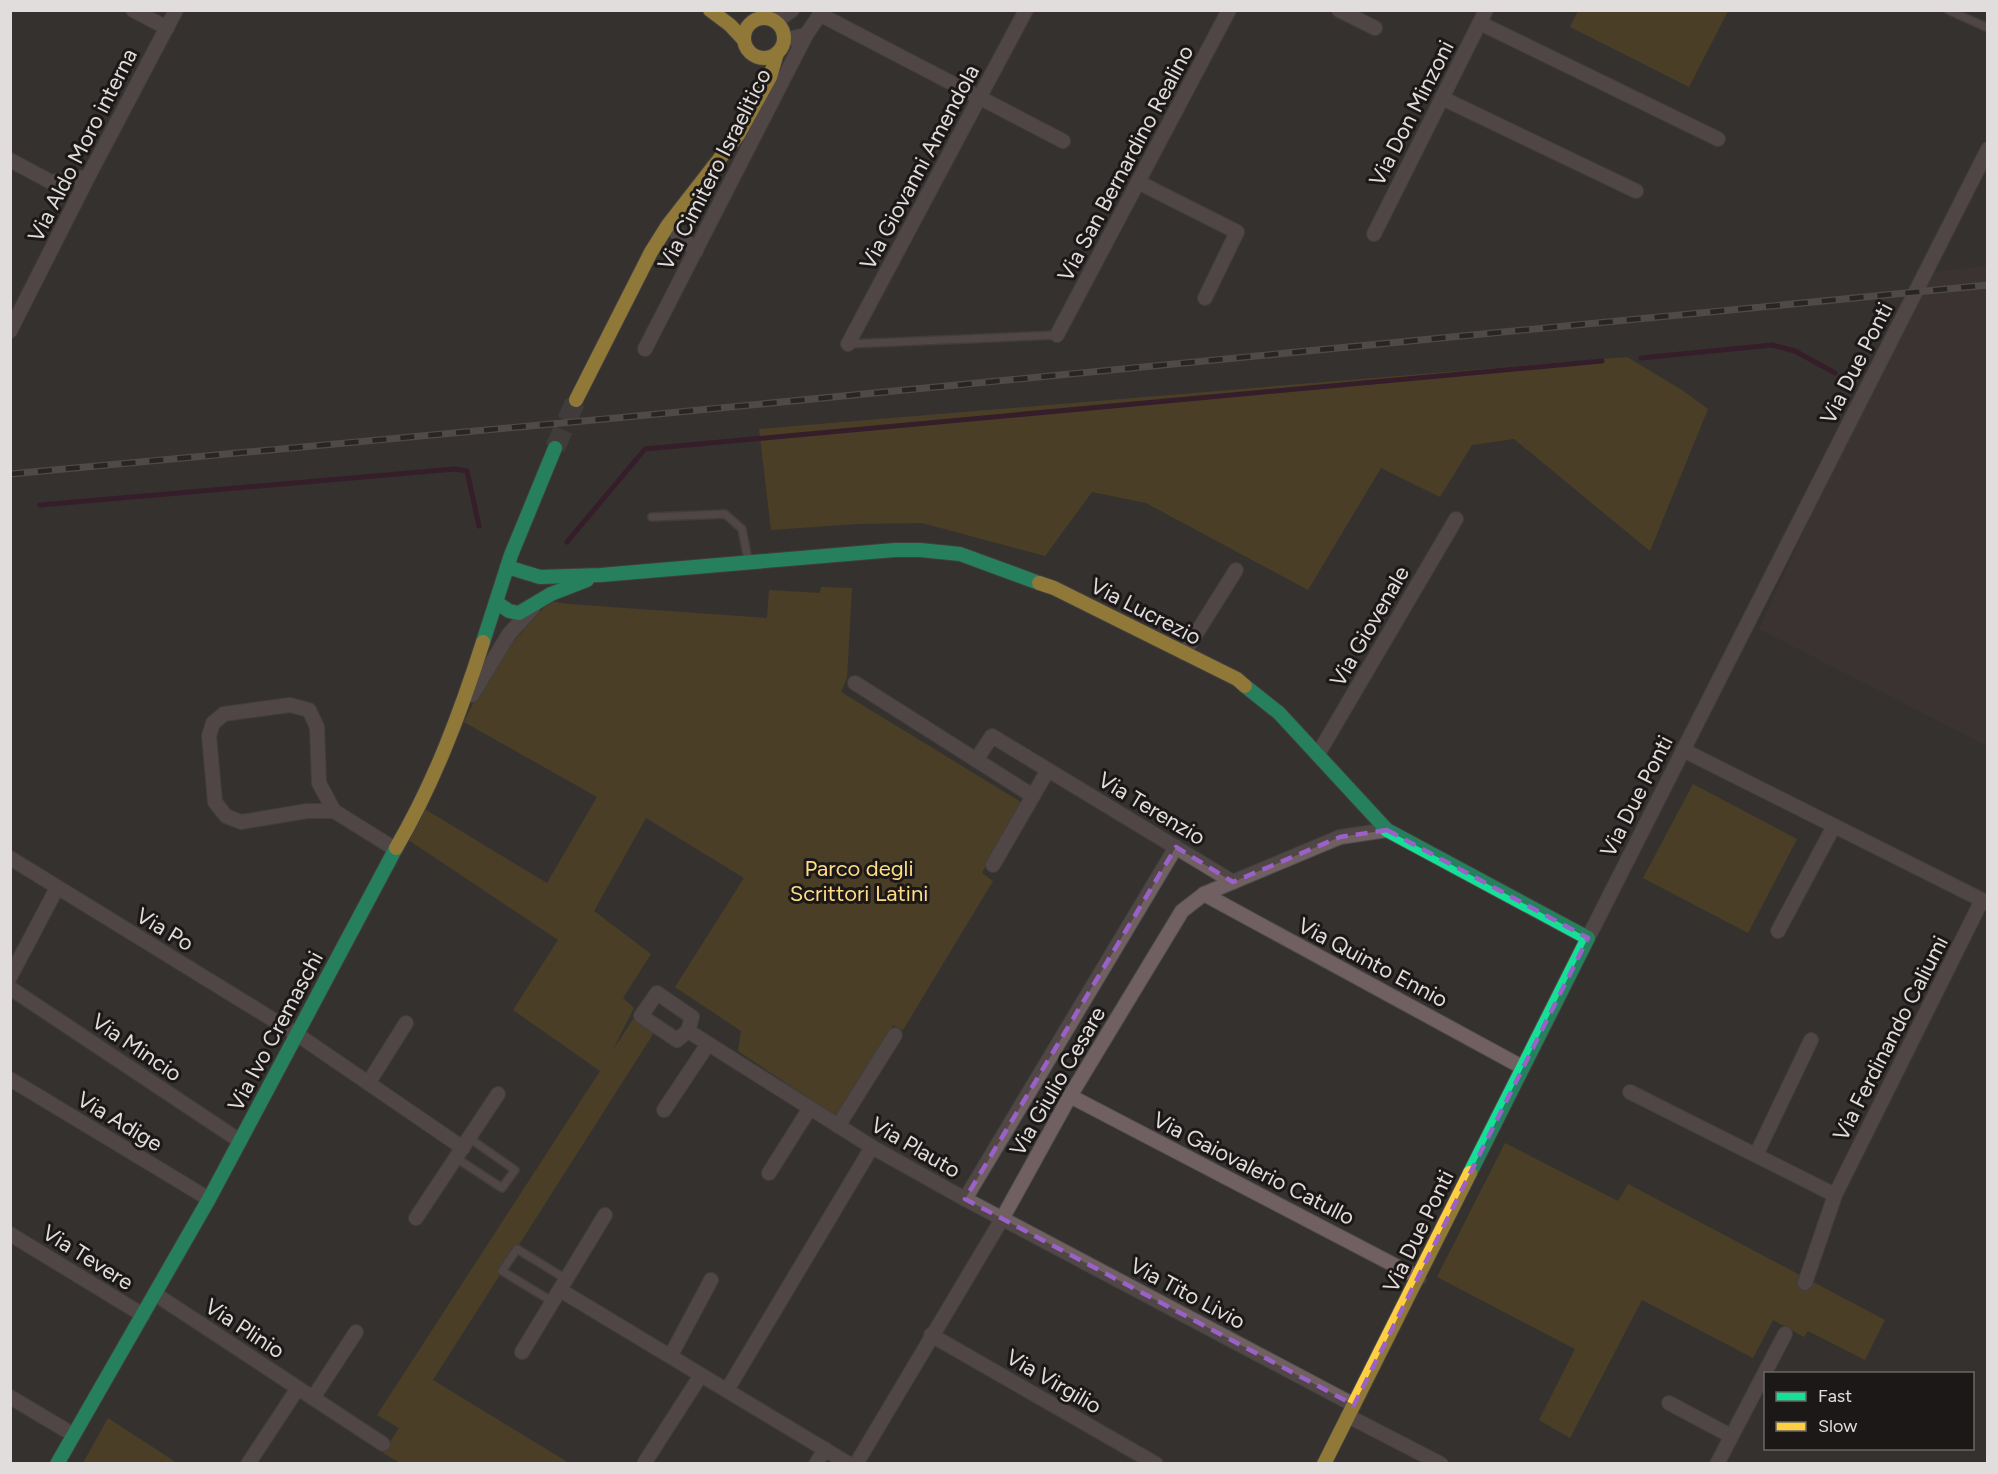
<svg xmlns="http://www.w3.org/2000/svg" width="1998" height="1474" font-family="Figtree,sans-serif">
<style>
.built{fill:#423733}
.green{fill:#64511b}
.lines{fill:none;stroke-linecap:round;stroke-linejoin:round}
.stream{stroke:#360624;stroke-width:5}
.secondary-tunnel{stroke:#4e4b49;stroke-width:20;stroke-dasharray:20 10;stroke-linecap:butt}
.lane-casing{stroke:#4f4d4c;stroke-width:10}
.street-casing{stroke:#4f4d4c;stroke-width:16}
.fast-casing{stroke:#4f4d4c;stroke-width:16}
.slow-casing{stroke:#4f4d4c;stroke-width:16}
.lane{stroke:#716062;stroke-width:7}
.street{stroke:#716062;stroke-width:14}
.fast{stroke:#16e098;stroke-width:14}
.slow{stroke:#ffcf43;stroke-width:14}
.rail-casing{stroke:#706766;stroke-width:7}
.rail{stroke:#1b1817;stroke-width:4.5;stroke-dasharray:14;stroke-linecap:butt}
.marked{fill:none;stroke:#9a61c8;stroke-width:4.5;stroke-dasharray:12 8;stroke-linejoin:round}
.labels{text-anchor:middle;stroke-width:6;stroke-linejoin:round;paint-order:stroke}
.street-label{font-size:22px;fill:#e1dddc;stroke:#1b1817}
.park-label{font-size:22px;fill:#ffdc85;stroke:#1b1817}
</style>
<rect width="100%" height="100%" fill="#34312f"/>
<!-- built -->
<polygon class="built" points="1987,266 1987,746 1759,629 1875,377 1930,272"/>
<!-- green -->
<g class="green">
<polygon points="1578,11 1578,10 1728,11 1689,87 1570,27"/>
<polygon points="1627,357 1682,390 1708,409 1650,551 1514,439 1472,445 1440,497 1381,468 1308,590 1146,503 1092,492 1045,556 922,523 857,524 771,530 759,429"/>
<polygon points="821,587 852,588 847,678 841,692 1021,802 982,873 993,881 903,1030 893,1025 837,1117 738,1051 741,1031 675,987 744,878 646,818 594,911 651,954 623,998 634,1008 612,1051 636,1015 655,1031 433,1380 569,1463 400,1463 383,1453 399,1428 377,1415 600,1071 513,1010 558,940 401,835 418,805 547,883 597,797 464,722 483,683 497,660 550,601 568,604 767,618 769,590 820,593"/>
<polygon points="1693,784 1797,839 1748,933 1643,878"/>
<polygon points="1505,1143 1618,1201 1628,1184 1885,1320 1865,1360 1808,1331 1804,1337 1773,1320 1753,1358 1642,1300 1570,1438 1539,1420 1575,1349 1437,1277"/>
<polygon points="108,1418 177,1463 83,1463"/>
</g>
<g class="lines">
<!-- stream -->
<g class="stream">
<polyline points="1641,358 1772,345 1795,351 1835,373"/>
<polyline points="40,505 455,469 467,471 479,526"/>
<polyline points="567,542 645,449 1602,361"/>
</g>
<!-- secondary-tunnel -->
<polyline class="secondary-tunnel" points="555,448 576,400"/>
<defs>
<g id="lane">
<polyline points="1948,10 1988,28"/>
<polyline points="848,344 1057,335"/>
<polyline points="652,517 725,514 742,529 748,560"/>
<polyline points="456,1158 502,1188 515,1170 469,1138"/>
<polyline points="553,1302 502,1271 517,1249 566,1279"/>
</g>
<g id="street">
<polyline points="133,10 167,28"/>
<polyline points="1339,10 1375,28"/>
<polyline points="821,15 1063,141"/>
<polyline points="770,18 784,16 792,10"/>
<polyline points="1480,23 1718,139"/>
<polyline points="784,40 806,35"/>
<polyline points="1442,98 1636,191"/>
<polyline points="10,160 51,182 88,177"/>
<polyline points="1138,182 1237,232 1205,298"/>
<polyline points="668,225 696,251"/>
<polyline points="1374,234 1486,10"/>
<polyline points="10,331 88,177 176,10"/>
<polyline points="1057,335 1229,10"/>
<polyline points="848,344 1026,10"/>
<polyline points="645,349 806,35 823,10"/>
<polyline points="1184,653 1236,570"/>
<polyline points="855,683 1033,796"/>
<polyline points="472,695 509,634 533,608"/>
<polyline points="1683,750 1988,903"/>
<polyline points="1318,754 1456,519"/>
<polyline points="976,760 992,736 1233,882"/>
<polyline points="334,811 307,811 241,822 226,816 215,802 209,736 213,723 224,714 290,705 309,710 317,727 319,783 334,811 395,849"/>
<polyline points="10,858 298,1035 463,1148"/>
<polyline points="993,865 1048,770"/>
<polyline points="1204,894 1522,1067"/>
<polyline points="1778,931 1834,826"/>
<polyline points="1588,938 1988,149"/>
<polyline points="10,977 57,888"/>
<polyline points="10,988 240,1141"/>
<polyline points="688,1031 677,1040 641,1016 657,993 692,1017 688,1031 872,1147 965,1199 1354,1405"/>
<polyline points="10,1079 209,1199"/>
<polyline points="369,1082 406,1023"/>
<polyline points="1630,1092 1835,1195"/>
<polyline points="1070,1096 1419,1278"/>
<polyline points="664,1110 708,1044"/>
<polyline points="838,1126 895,1035"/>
<polyline points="1756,1155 1811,1040"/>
<polyline points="769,1173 810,1108"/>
<polyline points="965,1199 1176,847"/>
<polyline points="416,1218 498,1094"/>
<polyline points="10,1234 143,1315"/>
<polyline points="1805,1283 1835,1195 1982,900"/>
<polyline points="560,1290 849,1464"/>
<polyline points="155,1294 383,1444"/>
<polyline points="931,1335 1156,1464"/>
<polyline points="522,1352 605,1215"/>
<polyline points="671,1355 711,1280"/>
<polyline points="727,1390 872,1147"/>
<polyline points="10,1397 74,1435"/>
<polyline points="313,1398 356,1332"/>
<polyline points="1669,1403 1731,1436"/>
<polyline points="1348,1416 1441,1464"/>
<polyline points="645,1462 701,1375"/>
<polyline points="248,1464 298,1388"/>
<polyline points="816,1464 825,1449"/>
<polyline points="856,1464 1002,1219 1070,1096 1182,911 1204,894 1340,837 1387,830"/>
<polyline points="1717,1464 1785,1334"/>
</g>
<g id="fast">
<polyline points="507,567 540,577 601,575 895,550 920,550 960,554 1039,583"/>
<polyline points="496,602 509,611 519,613 551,594 587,580"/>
<polyline points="483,642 511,555 555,448"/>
<polyline points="1245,686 1279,713 1387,830 1588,938 1470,1173"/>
<polyline points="57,1464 209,1199 396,848"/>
</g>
<g id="slow">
<polyline points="710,10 730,25 744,40"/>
<circle cx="764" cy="38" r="20"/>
<polyline points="576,400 651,252 668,225 738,135 770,77 777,53"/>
<polyline points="1039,583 1054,588 1237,679 1245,686"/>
<path d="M396,848C434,783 460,714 483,642"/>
<polyline points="1324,1464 1470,1173"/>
</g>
</defs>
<!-- lane casing -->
<use href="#lane" class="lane-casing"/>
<!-- street casing -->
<use href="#street" class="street-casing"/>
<!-- fast casing -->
<use href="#fast" class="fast-casing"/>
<!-- slow casing -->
<use href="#slow" class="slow-casing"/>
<!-- lane -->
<use href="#lane" class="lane"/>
<!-- street -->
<use href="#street" class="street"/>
<!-- fast -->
<use href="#fast" class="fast"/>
<!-- slow -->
<use href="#slow" class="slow"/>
<defs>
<polyline id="rail" points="10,474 637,416 1988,285"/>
</defs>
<!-- rail casing -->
<use href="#rail" class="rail-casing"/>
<!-- rail -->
<use href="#rail" class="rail"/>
</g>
<!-- marked area -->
<path d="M0 0H1998V1474H0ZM1387,830L1588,938L1354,1405L965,1199L1176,847L1233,882L1340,837Z" fill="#34312f" fill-opacity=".55" fill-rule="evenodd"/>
<path class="marked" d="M1387,830L1588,938L1354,1405L965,1199L1176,847L1233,882L1340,837Z"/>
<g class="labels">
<!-- street labels -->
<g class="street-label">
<text transform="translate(1411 113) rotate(-63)" y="8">Via Don Minzoni</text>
<text transform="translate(82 145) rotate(-63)" y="8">Via Aldo Moro interna</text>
<text transform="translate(1125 163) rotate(-62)" y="8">Via San Bernardino Realino</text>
<text transform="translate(919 167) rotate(-62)" y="8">Via Giovanni Amendola</text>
<text transform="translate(714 169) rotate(-63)" y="8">Via Cimitero Israelitico</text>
<text transform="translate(1856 363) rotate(-63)" y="8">Via Due Ponti</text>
<text transform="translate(1146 611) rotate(27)" y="8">Via Lucrezio</text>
<text transform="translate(1369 626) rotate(-60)" y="8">Via Giovenale</text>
<text transform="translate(1636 796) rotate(-63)" y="8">Via Due Ponti</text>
<text transform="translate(1152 808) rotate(31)" y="8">Via Terenzio</text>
<text transform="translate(165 929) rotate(31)" y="8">Via Po</text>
<text transform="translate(1373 962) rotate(28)" y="8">Via Quinto Ennio</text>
<text transform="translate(275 1031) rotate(-62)" y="8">Via Ivo Cremaschi</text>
<text transform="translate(1890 1038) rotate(-63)" y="8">Via Ferdinando Caliumi</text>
<text transform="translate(137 1047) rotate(34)" y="8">Via Mincio</text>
<text transform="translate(1057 1081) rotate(-60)" y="8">Via Giulio Cesare</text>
<text transform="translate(120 1121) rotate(31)" y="8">Via Adige</text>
<text transform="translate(916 1147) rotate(30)" y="8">Via Plauto</text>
<text transform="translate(1254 1168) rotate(27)" y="8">Via Gaiovalerio Catullo</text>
<text transform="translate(1418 1231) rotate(-64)" y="8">Via Due Ponti</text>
<text transform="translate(88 1257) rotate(32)" y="8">Via Tevere</text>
<text transform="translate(1188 1293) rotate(28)" y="8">Via Tito Livio</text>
<text transform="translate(245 1328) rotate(33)" y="8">Via Plinio</text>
<text transform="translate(1054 1381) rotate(30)" y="8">Via Virgilio</text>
</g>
<!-- park labels -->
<g class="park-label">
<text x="859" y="876">Parco degli<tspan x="859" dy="25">Scrittori Latini</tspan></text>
</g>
</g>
<!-- border -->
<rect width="1998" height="1474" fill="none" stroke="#e1dddc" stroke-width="24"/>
<!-- legend -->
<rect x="1764" y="1372" width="210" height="78" fill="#1b1817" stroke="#6a6766" stroke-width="1.5"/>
<rect x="1776" y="1392" width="30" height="9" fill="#16e098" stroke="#6a6766" stroke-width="1.5"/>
<text x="1818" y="1402" font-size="18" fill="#e1dddc">Fast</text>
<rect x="1776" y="1422" width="30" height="9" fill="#ffcf43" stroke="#6a6766" stroke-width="1.5"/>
<text x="1818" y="1432" font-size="18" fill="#e1dddc">Slow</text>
</svg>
